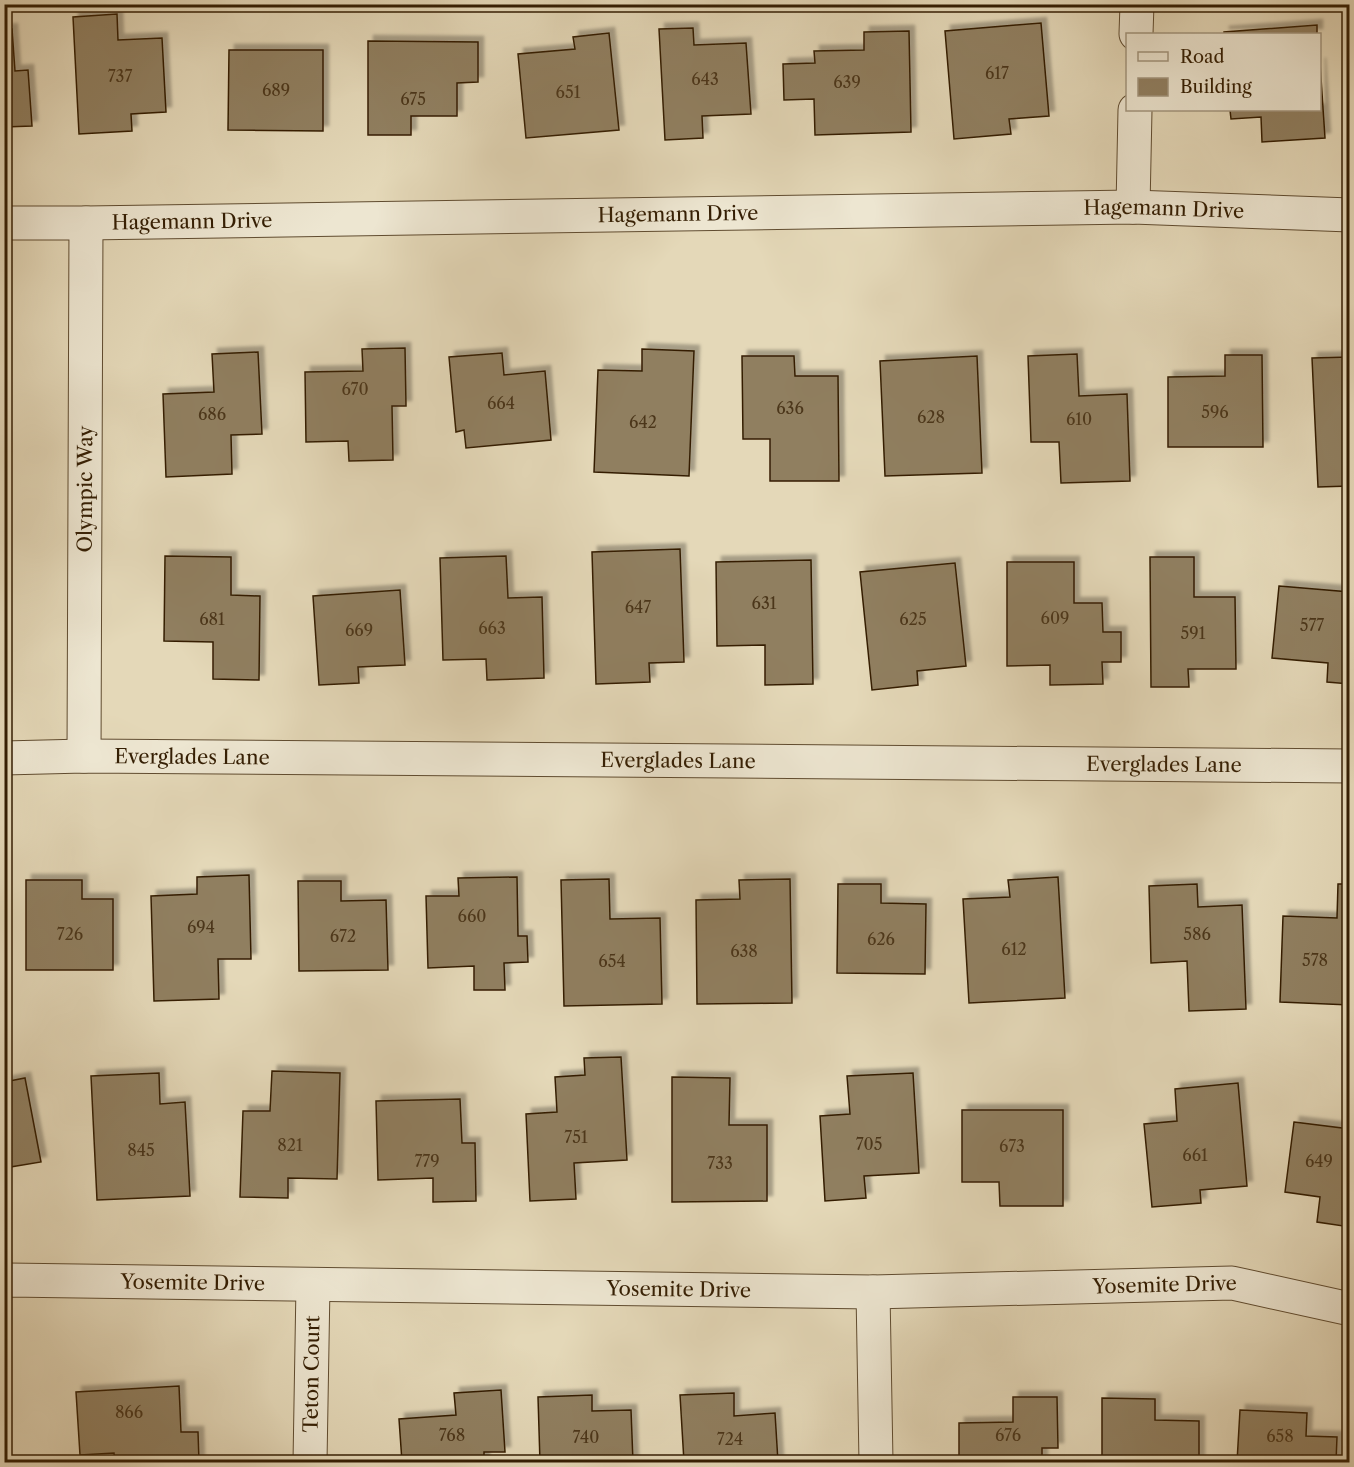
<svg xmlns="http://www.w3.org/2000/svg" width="1354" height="1467" font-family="'Libre Caslon Text',serif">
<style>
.building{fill:#907f61;stroke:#341e03;stroke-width:1.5;filter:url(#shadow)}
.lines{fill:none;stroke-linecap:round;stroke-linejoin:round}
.minor-casing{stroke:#604c30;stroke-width:35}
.tertiary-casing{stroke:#604c30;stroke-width:35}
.minor{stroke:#ede6d1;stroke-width:33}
.tertiary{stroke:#ede6d1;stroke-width:33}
.labels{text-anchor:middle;stroke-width:4.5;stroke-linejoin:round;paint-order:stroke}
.number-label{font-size:16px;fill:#4b361a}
.street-label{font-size:20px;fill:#341e03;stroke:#ede6d1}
</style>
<defs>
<filter id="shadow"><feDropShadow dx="5.5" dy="-5.5" stdDeviation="1.5" flood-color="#0004"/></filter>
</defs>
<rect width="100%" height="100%" fill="#e4d8b8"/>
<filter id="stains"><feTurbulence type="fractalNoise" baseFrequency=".00333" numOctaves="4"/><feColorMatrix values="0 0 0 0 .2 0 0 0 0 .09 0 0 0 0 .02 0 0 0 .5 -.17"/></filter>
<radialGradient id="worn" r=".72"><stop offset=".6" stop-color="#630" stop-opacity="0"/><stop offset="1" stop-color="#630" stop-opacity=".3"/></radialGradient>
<!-- building -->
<g class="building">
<polygon points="117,14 118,40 162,38 166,112 131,114 132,131 79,134 73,17"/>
<polygon points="1041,23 1049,116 1009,119 1011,134 954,139 945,31"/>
<polygon points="1317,25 1317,34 1224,34 1224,32"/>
<polygon points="693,28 694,45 746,43 751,114 702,116 703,138 665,140 659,29"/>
<polygon points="12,29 15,71 28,70 32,126 4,127 4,30"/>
<polygon points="909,31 911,132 815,135 814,99 784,100 783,64 815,63 814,51 864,50 864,32"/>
<polygon points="609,33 619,130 526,138 518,54 575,49 573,37"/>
<polygon points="368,41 478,42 478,82 457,83 457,116 411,116 411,135 368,135"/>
<polygon points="229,50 323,50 323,131 228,130"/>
<polygon points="1320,63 1325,138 1262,142 1261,117 1231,119 1230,110 1320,110"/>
<polygon points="405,348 406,406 392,406 393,460 349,461 348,441 306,442 305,372 363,371 362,349"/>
<polygon points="642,349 694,351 689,476 594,472 598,370 642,371"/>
<polygon points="258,352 262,434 231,435 232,474 166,477 163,394 214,392 212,354"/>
<polygon points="502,353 504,375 545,371 551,440 466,448 464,430 456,432 449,357"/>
<polygon points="1077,354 1079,396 1127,394 1130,481 1061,483 1059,442 1031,442 1028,356"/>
<polygon points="1225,355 1262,355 1263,447 1168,447 1168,377 1225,376"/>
<polygon points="742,356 794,356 795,376 838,376 839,481 770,481 770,439 743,439"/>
<polygon points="977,356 982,473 885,476 880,361"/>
<polygon points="1350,357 1350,486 1318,487 1312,358"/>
<polygon points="680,549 684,662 649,663 650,682 596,684 592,552"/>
<polygon points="165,556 231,557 231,595 260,596 259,680 213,679 213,642 164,641"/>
<polygon points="506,556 508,598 542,597 544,678 487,680 486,659 443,660 440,558"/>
<polygon points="1150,557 1194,557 1194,597 1235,597 1236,669 1188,669 1189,687 1151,687"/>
<polygon points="811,560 813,684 765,685 765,645 717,646 716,562"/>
<polygon points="1007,562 1074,562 1074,603 1102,603 1103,632 1121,632 1121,662 1102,662 1103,684 1050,685 1050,665 1007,666"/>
<polygon points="955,563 966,666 917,671 918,685 872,690 860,572"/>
<polygon points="1279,586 1350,592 1350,684 1327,682 1328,663 1272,658"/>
<polygon points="400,590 405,665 358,667 359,683 319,685 313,596"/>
<polygon points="249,875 251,959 218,959 219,999 154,1001 151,896 197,894 197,877"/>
<polygon points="517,877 518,936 527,936 528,962 504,963 505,990 474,990 474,966 428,968 426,896 459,896 458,878"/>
<polygon points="1058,877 1065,998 969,1003 963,899 1010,897 1008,880"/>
<polygon points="609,879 610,919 660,918 662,1004 564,1006 561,880"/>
<polygon points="790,879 792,1003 697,1004 696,900 740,899 739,880"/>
<polygon points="26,880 82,880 82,899 113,899 113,970 26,970"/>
<polygon points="298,881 341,881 341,901 386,900 388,970 299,971"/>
<polygon points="838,884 881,884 881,903 926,904 925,974 837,973"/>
<polygon points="1197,884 1198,907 1242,905 1246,1009 1189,1011 1187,961 1151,963 1149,886"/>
<polygon points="1338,884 1350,884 1350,1005 1280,1002 1283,916 1337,918"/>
<polygon points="621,1057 627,1160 574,1163 576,1199 530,1201 526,1114 557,1112 555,1077 585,1075 584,1058"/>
<polygon points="272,1071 340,1073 337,1179 288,1178 288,1198 240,1197 243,1111 270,1111"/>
<polygon points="159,1073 160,1104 185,1102 190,1196 97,1200 91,1076"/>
<polygon points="913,1073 919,1173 864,1176 866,1198 825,1201 820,1116 850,1114 847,1076"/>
<polygon points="672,1077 730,1078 729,1125 767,1125 767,1201 672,1202"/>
<polygon points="25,1078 41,1162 4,1168 4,1082"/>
<polygon points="1238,1083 1247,1186 1200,1190 1201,1203 1152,1207 1144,1124 1177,1121 1175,1089"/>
<polygon points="460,1099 462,1143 475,1143 476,1201 433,1202 433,1178 378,1180 376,1101"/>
<polygon points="962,1110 1063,1110 1063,1206 1000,1206 999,1182 962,1182"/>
<polygon points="1294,1122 1350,1129 1350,1227 1317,1222 1320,1197 1285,1192"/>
<polygon points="179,1386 181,1432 198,1432 199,1462 115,1462 114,1453 80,1455 76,1392"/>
<polygon points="501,1390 505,1452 484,1452 484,1462 402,1462 399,1419 456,1415 454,1393"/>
<polygon points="734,1393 734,1416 775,1413 778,1462 684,1462 680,1395"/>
<polygon points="592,1395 592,1411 631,1410 633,1462 540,1462 538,1397"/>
<polygon points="1013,1397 1057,1397 1058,1448 1042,1448 1042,1462 959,1462 959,1423 1013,1422"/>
<polygon points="1102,1398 1155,1399 1155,1420 1199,1421 1199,1462 1102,1462"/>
<polygon points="1240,1410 1307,1413 1306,1436 1337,1437 1336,1462 1237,1462"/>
</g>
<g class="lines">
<defs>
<g id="minor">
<polyline points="1136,34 1137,4"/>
<polyline points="1133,207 1135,110"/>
<path id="s1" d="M84,756L86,223"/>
<path id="s2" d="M4,758L84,756L1350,766"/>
<path id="s3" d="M4,1281L8,1280L873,1292L1232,1283L1350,1309"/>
<polyline points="873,1292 876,1462"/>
<path id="s4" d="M310,1462L313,1285"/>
</g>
<g id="tertiary">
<path id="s5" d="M4,223H86L1133,207L1350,215"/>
</g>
</defs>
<!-- minor casing -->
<use href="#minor" class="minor-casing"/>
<!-- tertiary casing -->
<use href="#tertiary" class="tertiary-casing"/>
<!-- minor -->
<use href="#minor" class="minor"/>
<!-- tertiary -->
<use href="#tertiary" class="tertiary"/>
</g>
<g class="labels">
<!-- number labels -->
<g class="number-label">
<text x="997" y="79">617</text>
<text x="120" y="82">737</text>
<text x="705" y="85">643</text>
<text x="847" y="88">639</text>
<text x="276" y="96">689</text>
<text x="568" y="98">651</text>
<text x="413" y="105">675</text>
<text x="355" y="395">670</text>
<text x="501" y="409">664</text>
<text x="790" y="414">636</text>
<text x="1215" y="418">596</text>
<text x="212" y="420">686</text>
<text x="931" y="423">628</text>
<text x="1079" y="425">610</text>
<text x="643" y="428">642</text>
<text x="764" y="609">631</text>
<text x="638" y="613">647</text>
<text x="1055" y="624">609</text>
<text x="212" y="625">681</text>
<text x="913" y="625">625</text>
<text x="1312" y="631">577</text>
<text x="492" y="634">663</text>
<text x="359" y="636">669</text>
<text x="1193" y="639">591</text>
<text x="472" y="922">660</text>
<text x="201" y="933">694</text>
<text x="70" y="940">726</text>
<text x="1197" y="940">586</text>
<text x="343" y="942">672</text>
<text x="881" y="945">626</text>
<text x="1014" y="955">612</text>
<text x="744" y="957">638</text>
<text x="1315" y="966">578</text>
<text x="612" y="967">654</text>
<text x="576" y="1143">751</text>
<text x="869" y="1150">705</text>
<text x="290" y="1151">821</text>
<text x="1012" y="1152">673</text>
<text x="141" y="1156">845</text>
<text x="1195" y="1161">661</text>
<text x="427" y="1167">779</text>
<text x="1319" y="1167">649</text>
<text x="720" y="1169">733</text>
<text x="129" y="1418">866</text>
<text x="452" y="1441">768</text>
<text x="1008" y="1441">676</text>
<text x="1280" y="1442">658</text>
<text x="586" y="1443">740</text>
<text x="730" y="1445">724</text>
</g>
<!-- street labels -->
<g class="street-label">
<text dy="7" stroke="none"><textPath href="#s5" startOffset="1160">Hagemann Drive</textPath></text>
<text dy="7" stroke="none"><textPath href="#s5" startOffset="674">Hagemann Drive</textPath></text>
<text dy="7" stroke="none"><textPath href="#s5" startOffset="188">Hagemann Drive</textPath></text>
<text dy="7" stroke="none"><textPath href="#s1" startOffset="267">Olympic Way</textPath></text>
<text dy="7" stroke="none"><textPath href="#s2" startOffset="188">Everglades Lane</textPath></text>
<text dy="7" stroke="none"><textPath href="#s2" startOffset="674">Everglades Lane</textPath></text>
<text dy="7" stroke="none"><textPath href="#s2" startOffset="1160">Everglades Lane</textPath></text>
<text dy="7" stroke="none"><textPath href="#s3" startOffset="189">Yosemite Drive</textPath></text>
<text dy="7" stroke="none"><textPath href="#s3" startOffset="1161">Yosemite Drive</textPath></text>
<text dy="7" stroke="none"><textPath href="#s3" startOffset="675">Yosemite Drive</textPath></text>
<text dy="7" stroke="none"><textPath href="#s4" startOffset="88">Teton Court</textPath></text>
</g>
</g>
<!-- margin -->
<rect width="1354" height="1467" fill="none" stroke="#e4d8b8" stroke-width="24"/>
<rect x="6" y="6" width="1342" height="1455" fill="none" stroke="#341e03" stroke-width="3"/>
<rect x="12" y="12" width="1330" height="1443" fill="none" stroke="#341e03" stroke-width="1.5"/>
<!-- legend -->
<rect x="1126" y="33" width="195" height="78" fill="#ede6d1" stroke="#a3967f" stroke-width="1.5"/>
<rect x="1138" y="52" width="30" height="9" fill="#ede6d1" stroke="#a3967f" stroke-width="1.5"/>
<text x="1180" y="63" font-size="18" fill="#341e03">Road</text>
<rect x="1138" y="78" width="30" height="18" fill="#907f61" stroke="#a3967f" stroke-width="1.5"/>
<text x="1180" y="93" font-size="18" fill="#341e03">Building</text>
<rect width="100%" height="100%" filter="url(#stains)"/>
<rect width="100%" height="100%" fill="url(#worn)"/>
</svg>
